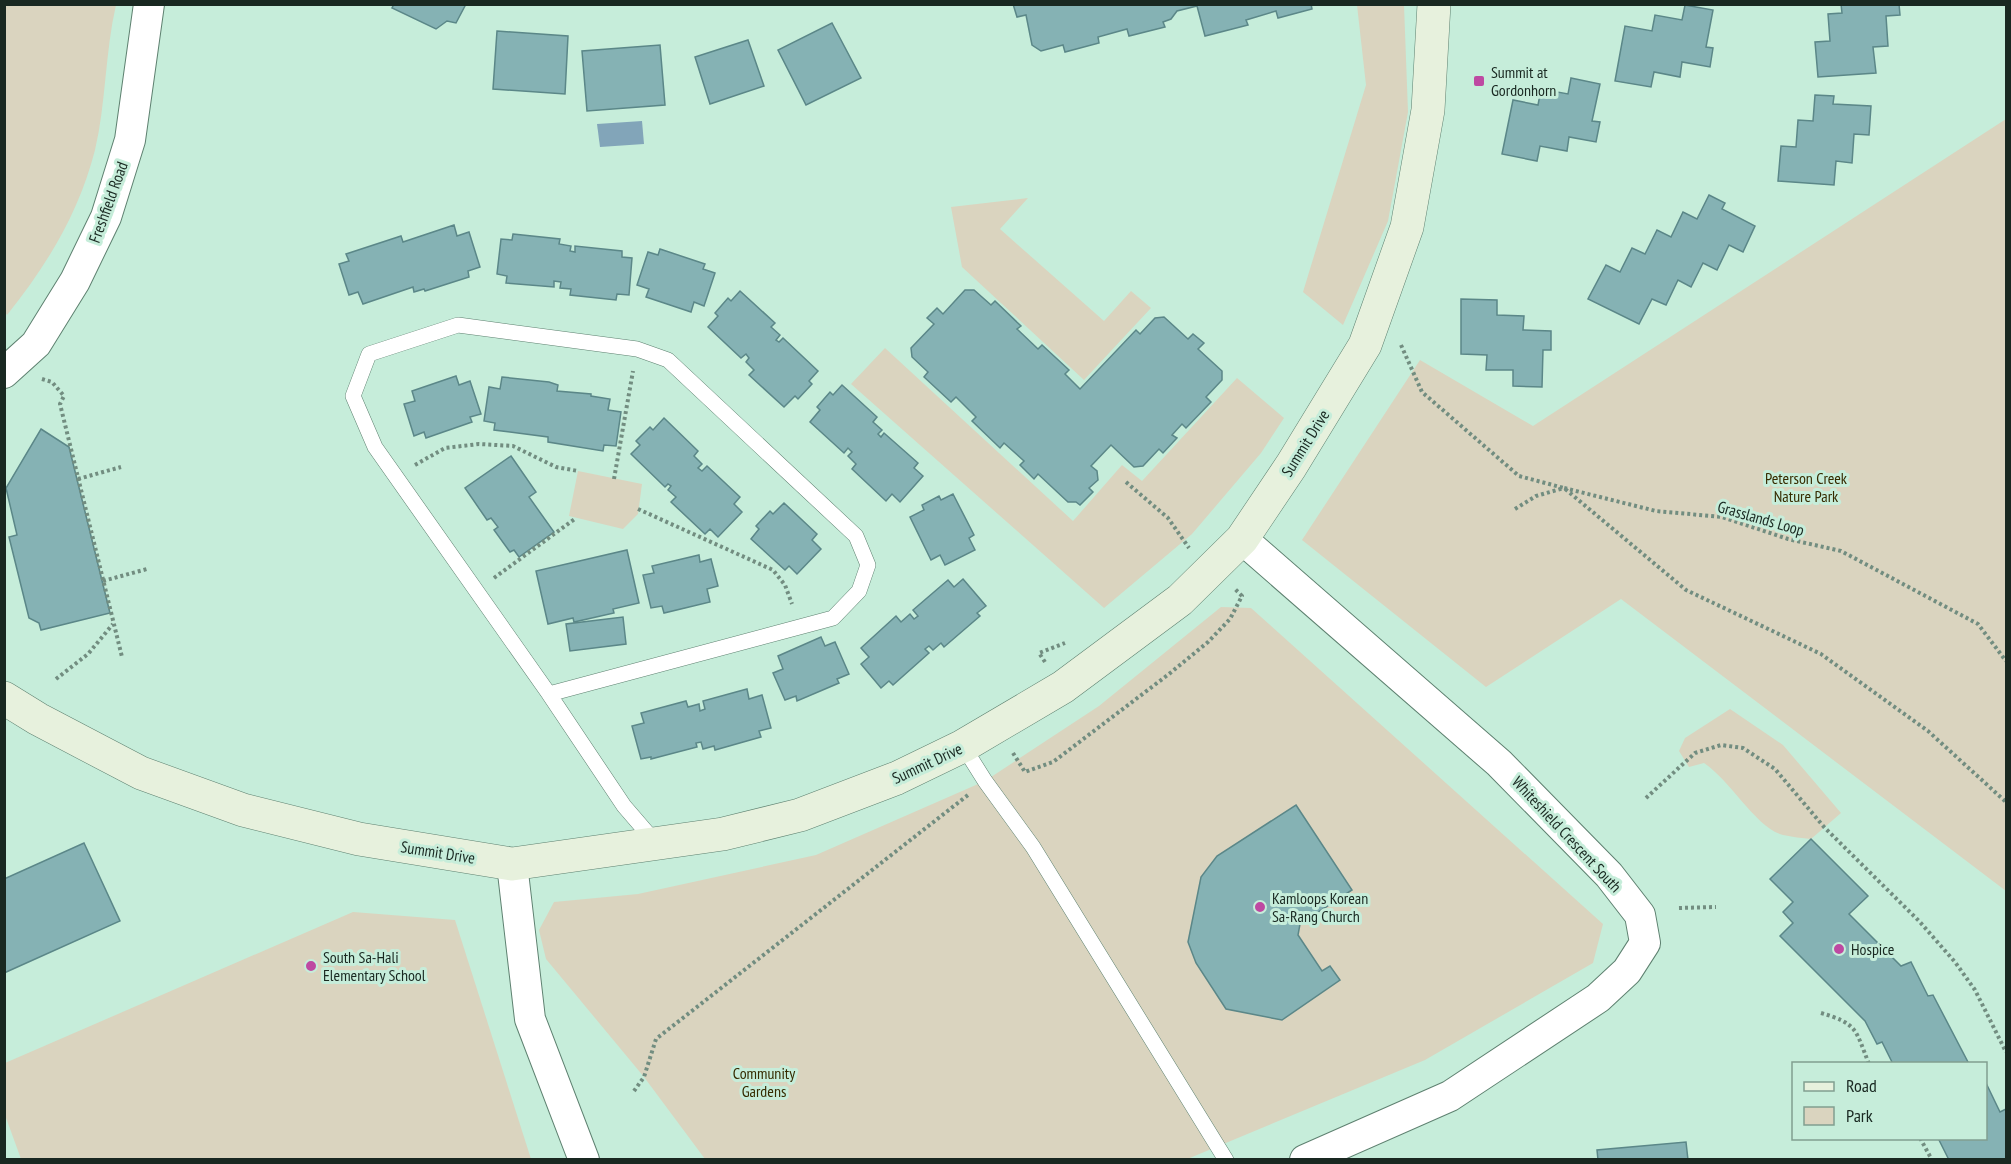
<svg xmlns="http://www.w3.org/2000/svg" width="2011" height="1164" font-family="'PT Sans Narrow',sans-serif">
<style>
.green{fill:#dad4bf}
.water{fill:#82a5b9}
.building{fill:#85b2b4;stroke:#5b8788;stroke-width:1.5}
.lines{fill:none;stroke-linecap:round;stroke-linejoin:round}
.lane-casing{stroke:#5e8170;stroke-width:16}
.street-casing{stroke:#5e8170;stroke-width:32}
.secondary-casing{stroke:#5e8170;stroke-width:34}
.path{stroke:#728d80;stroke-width:4;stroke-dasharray:3 3;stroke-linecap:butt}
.lane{stroke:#fff;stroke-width:15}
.street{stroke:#fff;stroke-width:30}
.secondary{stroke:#e7f1dd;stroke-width:33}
.poi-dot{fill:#be49a2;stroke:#c6edda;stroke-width:2}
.labels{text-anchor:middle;stroke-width:6;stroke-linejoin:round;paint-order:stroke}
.poi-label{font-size:16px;fill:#192821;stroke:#c6edda;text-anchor:start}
.street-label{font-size:16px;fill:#192821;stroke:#c6edda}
.park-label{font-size:16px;fill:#362b00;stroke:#c6edda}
</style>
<rect width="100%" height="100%" fill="#c6edda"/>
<!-- green -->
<g class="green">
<path d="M4,5H116C105,52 106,103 95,150C79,213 47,265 7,315L4,311Z"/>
<polygon points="1357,5 1404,5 1408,112 1388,221 1343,325 1303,292 1366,85"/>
<polygon points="2006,119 2006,891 1621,599 1486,687 1302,540 1420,360 1533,426"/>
<polygon points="1028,198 1000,229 1104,321 1131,291 1151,308 1084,380 962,267 951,207"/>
<polygon points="885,348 1073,521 1122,465 1142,481 1237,378 1284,418 1261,453 1192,534 1104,608 851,384"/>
<polygon points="578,471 642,484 638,514 623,529 569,516"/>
<polygon points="1221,607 1251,608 1603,924 1593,963 1425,1060 1185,1160 705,1159 644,1077 546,959 539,930 554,902 638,894 816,855 985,781 1099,706"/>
<path d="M1730,709L1783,745L1841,813L1811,839C1802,838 1792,837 1783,835C1756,828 1731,781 1704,763L1689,767L1679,751L1685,738Z"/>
<polygon points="353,912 455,920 531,1159 21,1159 5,1115 5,1063"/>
</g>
<!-- water -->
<polygon class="water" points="642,121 644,144 600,147 597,124"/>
<!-- building -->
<g class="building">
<polygon points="394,4 466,4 456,23 447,21 436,29 392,8"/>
<polygon points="1013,4 1311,4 1312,9 1278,18 1276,11 1246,20 1248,25 1205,36 1197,6 1177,11 1171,19 1163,22 1165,27 1129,36 1127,29 1098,37 1099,43 1065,52 1063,45 1041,51 1032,45 1026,15 1017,17"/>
<polygon points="1841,4 1899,4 1900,15 1886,16 1888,46 1873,47 1876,73 1818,77 1815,42 1830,41 1828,14 1842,13"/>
<polygon points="1685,5 1713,10 1706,47 1713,48 1710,67 1682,62 1680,77 1654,72 1651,87 1615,81 1625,26 1652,31 1655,15 1682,20"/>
<polygon points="832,23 861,78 806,105 778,50"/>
<polygon points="497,31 568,36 565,94 493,89"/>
<polygon points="748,40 764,86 710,104 695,57"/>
<polygon points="660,45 665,105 587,111 582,51"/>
<polygon points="1571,78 1600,84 1592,121 1600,122 1596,142 1569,137 1567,151 1540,146 1537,161 1502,154 1513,100 1538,105 1541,89 1568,94"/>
<polygon points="1815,95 1834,96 1833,104 1871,106 1869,135 1854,134 1852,163 1836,161 1834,185 1778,181 1781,146 1796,147 1798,120 1813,121"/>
<polygon points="1709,195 1725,203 1722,209 1755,226 1743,252 1729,245 1717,270 1703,263 1691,287 1678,280 1666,305 1652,299 1639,324 1588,299 1606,265 1620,272 1632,248 1645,254 1657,230 1671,237 1683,212 1697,219"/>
<polygon points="454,225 457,236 469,232 480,267 468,271 469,277 425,291 424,289 414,292 413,287 363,304 358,292 349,295 339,264 349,261 346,254 401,236 403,242"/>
<polygon points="513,234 560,239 559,244 571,246 570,251 575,252 575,246 622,251 622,257 632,258 629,295 617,294 616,300 570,295 571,289 560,288 561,282 554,281 554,287 506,283 507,276 497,274 501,239 512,240"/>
<polygon points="660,249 705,264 703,269 715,273 704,306 694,302 691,312 646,297 649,289 637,285 648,252 658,255"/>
<polygon points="965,290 974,290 991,305 995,301 1021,326 1017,329 1038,349 1042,345 1069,370 1065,374 1080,389 1136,330 1140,334 1155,318 1164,317 1188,339 1193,334 1204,343 1198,349 1222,371 1222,380 1206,397 1211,402 1186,428 1182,424 1172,435 1177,438 1163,453 1159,449 1143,466 1134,467 1111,445 1091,466 1097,471 1098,480 1089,488 1093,492 1080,505 1076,502 1068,502 1038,474 1034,479 1020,465 1024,461 1004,443 1000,448 972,421 976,417 956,397 951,402 924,377 928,372 912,357 911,348 934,324 927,318 937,308 943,314"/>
<polygon points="740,291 775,323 771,327 780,335 776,340 779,342 783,338 818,371 809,381 812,384 798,399 795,396 784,407 749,375 754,370 746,362 749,358 746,354 741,358 708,327 718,316 715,313 728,298 731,301"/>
<polygon points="1461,299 1497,300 1497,315 1524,316 1523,330 1551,331 1551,350 1543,350 1542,387 1513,386 1513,370 1486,370 1487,355 1461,354"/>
<polygon points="456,376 459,385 470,381 481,414 470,417 472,422 426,438 424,432 414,436 404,404 415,401 412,391"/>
<polygon points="502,377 549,382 558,385 557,391 591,394 591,396 610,399 608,410 621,412 616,446 604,445 603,451 548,442 548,437 494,430 495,423 484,421 489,387 500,389"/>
<polygon points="842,385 877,417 873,422 882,430 878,434 881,437 884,433 918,463 914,468 923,476 900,502 892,494 886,501 852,469 856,464 848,456 852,452 848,448 844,453 810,422 820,410 817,407 830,392 833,395"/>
<polygon points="664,418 698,451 694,456 702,464 698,468 702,471 707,466 740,497 734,504 742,512 718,537 710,529 705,534 671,502 676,497 668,490 671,486 668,484 665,487 631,454 640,445 636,441 650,427 653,430"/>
<polygon points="41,429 69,447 110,613 41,630 39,623 29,618 9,537 17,535 6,488"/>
<polygon points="511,456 536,492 529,497 554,532 519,557 514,550 510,552 494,530 498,527 491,518 487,520 465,488"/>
<polygon points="953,494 974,535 969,538 975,550 945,565 940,555 931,560 910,517 924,510 922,505 939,496 941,500"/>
<polygon points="784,503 817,534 812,540 821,549 797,574 789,566 785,570 751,539 759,529 756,526 770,511 773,514"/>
<polygon points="627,550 639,603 613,609 614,613 574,622 573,618 548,624 536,571"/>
<polygon points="699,555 700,562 711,559 718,586 707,589 710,602 664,613 662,606 651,608 643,575 654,573 652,566"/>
<polygon points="963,579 986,606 977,613 980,616 944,647 941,643 933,650 929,646 925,649 929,653 893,685 889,681 881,688 861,664 869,657 861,648 896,616 901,622 910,614 914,619 918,616 913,610 948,580 954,587"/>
<polygon points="623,617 626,644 570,651 566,624"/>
<polygon points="821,637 825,646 835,642 849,674 837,679 839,683 797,701 796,696 785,700 773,673 783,669 778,656"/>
<polygon points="747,689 749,699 762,695 771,728 759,731 761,737 715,750 714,746 703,749 701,742 696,743 697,747 651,759 651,757 641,759 632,726 644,723 641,713 686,701 688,707 699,704 700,711 705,709 703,701"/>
<polygon points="1296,805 1352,890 1300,924 1298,935 1322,971 1330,966 1340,980 1282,1020 1226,1009 1196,963 1188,942 1201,877 1217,856"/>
<polygon points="1811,839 1868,896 1849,914 1901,966 1911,962 1928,996 1933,995 1969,1064 1893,1064 1882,1042 1877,1044 1865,1021 1780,936 1793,923 1783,912 1793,902 1770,879"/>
<polygon points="84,843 120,921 4,973 4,879"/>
<polygon points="1986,1083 2000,1112 2006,1109 2006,1160 1949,1160 1938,1138 1986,1138"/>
<polygon points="1686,1142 1688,1160 1598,1160 1597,1150"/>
</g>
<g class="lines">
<defs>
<g id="lane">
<polyline points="549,694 833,618 859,591 868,565 856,536 668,360 637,349 458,325 369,354 353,396 375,447 549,694 624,806 655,842"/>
<polyline points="963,746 985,781 1033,847 1226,1160"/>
</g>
<g id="street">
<polyline points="4,373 36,344 75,281 106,217 130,140 149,4"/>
<polyline points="1242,539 1499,763 1609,875 1640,915 1645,943 1627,971 1598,998 1450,1096 1305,1160"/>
<polyline points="512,864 530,1019 584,1160"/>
</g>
<polyline id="secondary" points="4,698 38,719 141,773 243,810 359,839 512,864 723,834 800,815 897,778 963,746 1063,687 1180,600 1242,539 1291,466 1365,345 1407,227 1428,110 1434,4"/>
</defs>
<!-- lane casing -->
<use href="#lane" class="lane-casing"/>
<!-- street casing -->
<use href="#street" class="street-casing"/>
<!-- secondary casing -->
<use href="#secondary" class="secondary-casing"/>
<!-- path -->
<g class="path">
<polyline points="1401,345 1422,392 1519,476 1564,488 1686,590 1821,654 1928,731 2006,802"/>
<polyline points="42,379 52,382 64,396 60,404 122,657"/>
<polyline points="415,465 445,448 479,444 513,446 556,467 578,471"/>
<polyline points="78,479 121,467"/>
<polyline points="614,479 633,371"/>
<polyline points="1126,482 1168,518 1189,548"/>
<polyline points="638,509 773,570 785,585 792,604"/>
<polyline points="1515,509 1536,496 1564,488 1656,511 1722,517 1788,539 1841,551 1978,624 2006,661"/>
<polyline points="494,578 576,518"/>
<polyline points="103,581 147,569"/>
<polyline points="1045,662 1039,653 1065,643"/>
<polyline points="56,679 88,654 113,624"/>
<polyline points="1013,753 1025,772 1053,762 1169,674 1208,642 1230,619 1242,596 1235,589"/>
<polyline points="1646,798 1695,753 1721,745 1743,748 1775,769 1824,827 1919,921 1955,962 1975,990 2006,1052"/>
<polyline points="1679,908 1716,907"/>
<path d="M1821,1013C1858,1024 1855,1029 1869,1064"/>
<polyline points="634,1091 644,1077 656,1039 968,795"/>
<polyline points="1920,1138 1932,1160"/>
</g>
<!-- lane -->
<use href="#lane" class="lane"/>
<!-- street -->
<use href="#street" class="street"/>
<!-- secondary -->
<use href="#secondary" class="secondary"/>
</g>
<!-- markers -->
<g class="poi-dot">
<rect x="1473" y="75" width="12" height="12" rx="3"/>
<circle cx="1260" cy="907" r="6"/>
<circle cx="1839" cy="949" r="6"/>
<circle cx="311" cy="966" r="6"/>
</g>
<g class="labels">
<!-- poi labels -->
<g class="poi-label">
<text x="1491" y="78">Summit at<tspan x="1491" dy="18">Gordonhorn</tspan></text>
<text x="1272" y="904">Kamloops Korean<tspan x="1272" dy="18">Sa-Rang Church</tspan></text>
<text x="1851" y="955">Hospice</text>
<text x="323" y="963">South Sa-Hali<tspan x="323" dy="18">Elementary School</tspan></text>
</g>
<!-- street labels -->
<g class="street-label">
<text transform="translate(108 202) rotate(-70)" y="6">Freshfield Road</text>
<text transform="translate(1305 443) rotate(-58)" y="6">Summit Drive</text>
<text transform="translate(1761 518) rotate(16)" y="6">Grasslands Loop</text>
<text transform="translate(927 763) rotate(-25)" y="6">Summit Drive</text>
<text transform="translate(1567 834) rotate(47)" y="6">Whiteshield Crescent South</text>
<text transform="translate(438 852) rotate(9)" y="6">Summit Drive</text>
</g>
<!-- park labels -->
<g class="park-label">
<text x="1806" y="484">Peterson Creek<tspan x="1806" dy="18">Nature Park</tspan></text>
<text x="764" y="1079">Community<tspan x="764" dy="18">Gardens</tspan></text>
</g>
</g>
<!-- border -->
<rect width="2011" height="1164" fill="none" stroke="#192821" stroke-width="12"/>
<!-- legend -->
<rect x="1792" y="1062" width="195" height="78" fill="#c6edda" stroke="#819e90" stroke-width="1.5"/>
<rect x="1804" y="1082" width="30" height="9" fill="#e7f1dd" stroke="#819e90" stroke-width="1.5"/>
<text x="1846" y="1092" font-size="18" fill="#192821">Road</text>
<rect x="1804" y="1107" width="30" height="18" fill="#dad4bf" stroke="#819e90" stroke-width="1.5"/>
<text x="1846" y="1122" font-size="18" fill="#192821">Park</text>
</svg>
